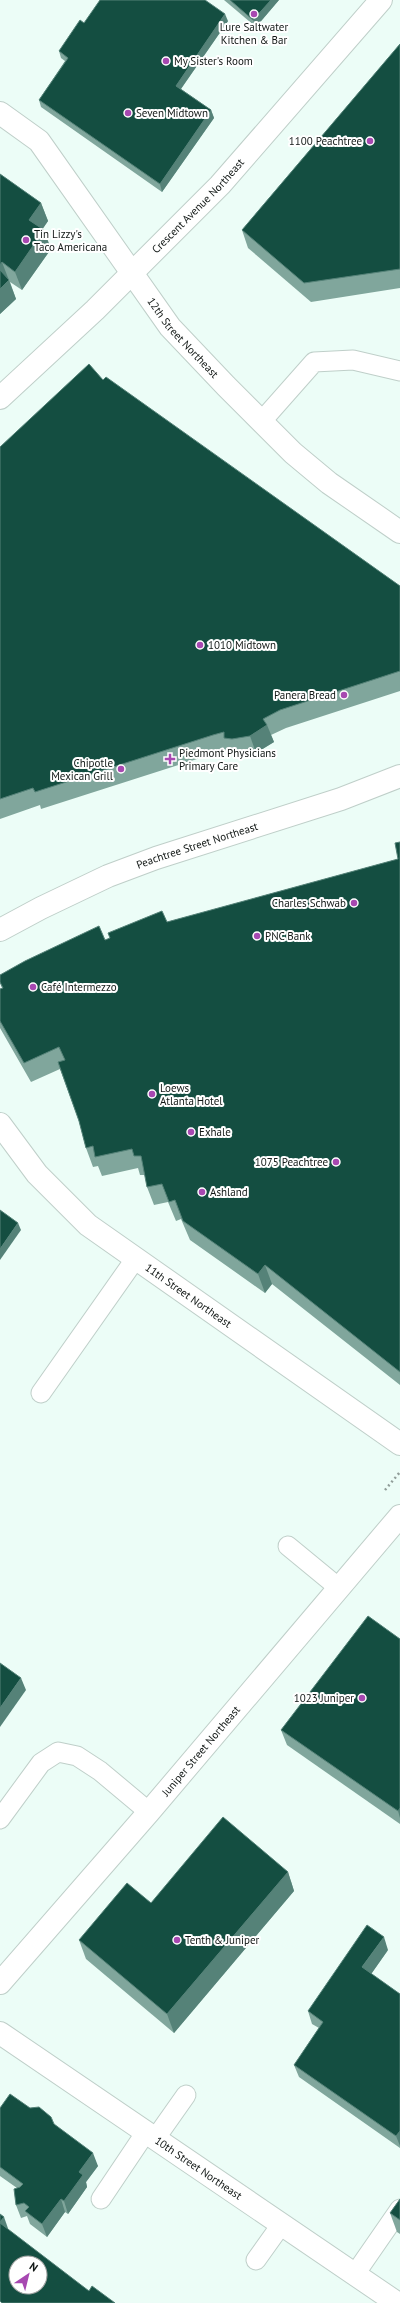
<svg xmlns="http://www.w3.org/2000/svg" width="400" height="2303" font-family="'PT Sans',sans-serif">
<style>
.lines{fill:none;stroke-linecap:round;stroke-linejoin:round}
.service-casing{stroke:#bfcfc9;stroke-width:21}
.minor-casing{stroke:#bfcfc9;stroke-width:24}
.secondary-casing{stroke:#bfcfc9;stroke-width:24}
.path{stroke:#919d99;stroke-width:2.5;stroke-dasharray:2 3;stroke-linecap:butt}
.service{stroke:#fff;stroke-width:19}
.minor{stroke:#fff;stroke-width:22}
.secondary{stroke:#fff;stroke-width:22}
.wall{fill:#80a69c}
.shaded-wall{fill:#558278}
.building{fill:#144e41;stroke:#558278;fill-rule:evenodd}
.poi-dot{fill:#a748b1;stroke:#fff;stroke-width:1.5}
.labels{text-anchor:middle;stroke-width:4;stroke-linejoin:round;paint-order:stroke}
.poi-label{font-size:11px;fill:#111715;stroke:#fff;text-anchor:start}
.street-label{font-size:11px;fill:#111715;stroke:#fff}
</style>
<rect width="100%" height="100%" fill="#ecfdf7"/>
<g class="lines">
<defs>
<g id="service">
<polyline points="261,422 314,362 353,360 400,371"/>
<polyline points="41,1393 136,1258"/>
<polyline points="288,1546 339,1588"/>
<polyline points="0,1819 41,1763 58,1752 77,1756 100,1771 149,1812"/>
<polyline points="155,2139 186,2095"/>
<polyline points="101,2199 146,2132"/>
<polyline points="256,2260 281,2225"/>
<polyline points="355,2274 400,2209"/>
</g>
<g id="minor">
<path id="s1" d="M0,113L39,141L170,327L226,386L293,453L329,483L400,532"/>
<path id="s2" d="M0,398L95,310L220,185L381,0"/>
<path id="s3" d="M0,1124L37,1174L88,1225L400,1444"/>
</g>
<g id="secondary">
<path id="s4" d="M0,930L41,908L108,876L156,858L341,799L400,776"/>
<path id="s5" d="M0,1983L149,1812L400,1516"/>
<path id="s6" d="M0,2033L397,2303"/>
</g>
</defs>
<!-- service casing -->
<use href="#service" class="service-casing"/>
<!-- minor casing -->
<use href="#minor" class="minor-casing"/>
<!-- secondary casing -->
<use href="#secondary" class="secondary-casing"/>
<!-- path -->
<polyline class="path" points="385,1490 400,1472"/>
<!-- service -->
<use href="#service" class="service"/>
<!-- minor -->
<use href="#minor" class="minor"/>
<!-- secondary -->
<use href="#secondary" class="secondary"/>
</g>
<!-- wall -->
<g class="wall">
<polygon points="224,0 279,0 256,27"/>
<polygon points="228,21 181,89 211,110 214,118 162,192 41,107 39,100 65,61 61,58 59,51 84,23"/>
<polygon points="400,44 400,288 311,302 248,248 242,230"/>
<polygon points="0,174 41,203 48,221 42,229 51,249 22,290 10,282 16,299 0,314"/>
<polygon points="103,380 400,586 400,691 286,728 271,735 274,742 256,753 238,756 230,755 228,750 219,752 41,809 40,805 0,819 0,447"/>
<polygon points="400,842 400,1385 272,1284 265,1293 190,1240 181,1219 176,1221 168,1202 154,1205 147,1187 145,1175 140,1175 138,1168 102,1176 98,1166 93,1167 86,1148 79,1121 60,1069 31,1082 0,1028 0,989 2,988 0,983 0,975 105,940 167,922 398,859"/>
<polygon points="400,1639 400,1824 287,1745 281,1730"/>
<polygon points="288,1872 294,1891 174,2033 86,1959 79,1940 151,1903"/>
<polygon points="388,1950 371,1974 400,1994 400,2148 299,2077 294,2065 319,2028 312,2024 308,2011"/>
<polygon points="0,2108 30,2108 54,2124 98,2166 86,2182 87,2187 68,2214 65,2212 47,2237 30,2224 27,2216 21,2218 16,2205 17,2188 0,2176"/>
<polygon points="400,2199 400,2234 397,2232 390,2213"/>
</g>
<!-- shaded-wall -->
<g class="shaded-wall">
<polygon points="271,0 279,0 256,27 253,20"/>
<polygon points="225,14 228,21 178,93 176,86"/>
<polygon points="211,110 214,118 162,192 160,184"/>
<polygon points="41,203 48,221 36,239 29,220"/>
<polygon points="44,230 51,249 22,290 15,272"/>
<polygon points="2,262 16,299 0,314 0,265"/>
<polygon points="267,725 274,742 256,753 250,736"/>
<polygon points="18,1223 21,1230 0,1260 0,1249"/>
<polygon points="265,1265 272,1284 265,1293 258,1274"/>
<polygon points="21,1678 26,1690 0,1727 0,1708"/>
<polygon points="400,1808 400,1818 398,1811"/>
<polygon points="288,1872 294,1891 174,2033 167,2014"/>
<polygon points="384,1937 388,1950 367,1980 362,1967"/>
<polygon points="400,2131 400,2146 396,2136"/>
<polygon points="93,2153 98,2166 86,2182 87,2187 68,2214 64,2201 79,2172"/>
<polygon points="61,2199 65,2212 47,2237 42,2224"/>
<polygon points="4,2217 10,2234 0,2224 0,2222"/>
</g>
<!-- building -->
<g class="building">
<polygon points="100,0 205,0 225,14 176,86 211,110 160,184 39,100 68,58 59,51 80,20 84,23"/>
<polygon points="230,0 271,0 253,20"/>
<polygon points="400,44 400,269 304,283 242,230"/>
<polygon points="0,174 41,203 29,220 44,230 15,272 2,262 0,265"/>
<polygon points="0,270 9,280 0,289"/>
<polygon points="89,364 103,380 106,377 400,586 400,671 280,710 263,719 267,725 250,736 232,739 224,738 224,732 213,735 35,792 33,788 0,799 0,447"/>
<polygon points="400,842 400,1372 265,1265 258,1274 183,1221 175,1200 169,1202 162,1184 147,1187 141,1156 134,1156 132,1149 95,1157 93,1146 86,1148 79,1121 58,1062 65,1060 59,1047 24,1063 0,1021 0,989 3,988 0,982 0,975 25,961 99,926 105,940 110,938 108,933 162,911 167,922 398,859 395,843"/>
<polygon points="0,1210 18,1223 0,1249"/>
<polygon points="368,1616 400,1639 400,1808 398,1811 281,1730"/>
<polygon points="0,1663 21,1678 0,1708"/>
<polygon points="223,1817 288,1872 167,2014 79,1940 127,1883 151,1903"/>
<polygon points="367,1925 384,1937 362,1967 400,1994 400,2131 396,2136 294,2065 323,2022 308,2011"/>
<polygon points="10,2094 30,2108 39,2107 51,2117 54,2124 93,2153 79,2172 83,2175 64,2201 61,2199 42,2224 25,2211 29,2207 24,2203 16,2205 14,2189 20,2187 23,2184 0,2167 0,2108"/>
<polygon points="400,2199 400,2220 390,2213"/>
<polygon points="0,2214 4,2217 0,2222"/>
<path d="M0,2223L89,2291L92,2286L115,2303H2L0,2301ZM16,2263H40V2287H16Z"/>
</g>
<!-- markers -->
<g class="poi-dot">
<circle cx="254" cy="14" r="4"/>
<circle cx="166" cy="61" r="4"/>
<circle cx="128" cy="113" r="4"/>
<circle cx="370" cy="141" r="4"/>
<circle cx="26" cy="240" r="4"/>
<circle cx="200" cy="645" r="4"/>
<circle cx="344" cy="695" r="4"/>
<path d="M168 753h4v4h4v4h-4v4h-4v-4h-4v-4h4z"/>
<circle cx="121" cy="769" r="4"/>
<circle cx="354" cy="903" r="4"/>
<circle cx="257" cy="936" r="4"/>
<circle cx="33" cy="987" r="4"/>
<circle cx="152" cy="1094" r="4"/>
<circle cx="191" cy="1132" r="4"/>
<circle cx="336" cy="1162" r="4"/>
<circle cx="202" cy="1192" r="4"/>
<circle cx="362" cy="1698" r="4"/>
<circle cx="177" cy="1940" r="4"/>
</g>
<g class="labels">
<!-- poi labels -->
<g class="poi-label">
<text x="254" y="31" text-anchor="middle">Lure Saltwater<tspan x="254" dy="13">Kitchen &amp; Bar</tspan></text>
<text x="174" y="65">My Sister's Room</text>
<text x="136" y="117">Seven Midtown</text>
<text x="362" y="145" text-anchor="end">1100 Peachtree</text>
<text x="34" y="238">Tin Lizzy's<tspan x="34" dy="13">Taco Americana</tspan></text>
<text x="208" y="649">1010 Midtown</text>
<text x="336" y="699" text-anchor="end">Panera Bread</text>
<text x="179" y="757">Piedmont Physicians<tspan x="179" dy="13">Primary Care</tspan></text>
<text x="113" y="767" text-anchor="end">Chipotle<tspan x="113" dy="13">Mexican Grill</tspan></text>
<text x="346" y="907" text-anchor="end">Charles Schwab</text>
<text x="265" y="940">PNC Bank</text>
<text x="41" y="991">Café Intermezzo</text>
<text x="160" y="1092">Loews<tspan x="160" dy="13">Atlanta Hotel</tspan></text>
<text x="199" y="1136">Exhale</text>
<text x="328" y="1166" text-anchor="end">1075 Peachtree</text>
<text x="210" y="1196">Ashland</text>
<text x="354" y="1702" text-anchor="end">1023 Juniper</text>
<text x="185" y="1944">Tenth &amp; Juniper</text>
</g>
<!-- street labels -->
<g class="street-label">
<text dy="4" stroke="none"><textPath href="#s2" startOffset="276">Crescent Avenue Northeast</textPath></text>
<text dy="4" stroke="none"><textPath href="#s1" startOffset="292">12th Street Northeast</textPath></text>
<text dy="4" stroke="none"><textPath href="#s4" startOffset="215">Peachtree Street Northeast</textPath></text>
<text dy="4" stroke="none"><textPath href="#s3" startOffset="257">11th Street Northeast</textPath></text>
<text dy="4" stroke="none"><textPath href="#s5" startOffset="307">Juniper Street Northeast</textPath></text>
<text dy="4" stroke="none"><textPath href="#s6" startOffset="240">10th Street Northeast</textPath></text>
</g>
</g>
<!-- north arrow -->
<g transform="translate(28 2275) rotate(35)"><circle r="19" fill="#ffffff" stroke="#a0a2a1"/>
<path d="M0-3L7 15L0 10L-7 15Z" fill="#a748b1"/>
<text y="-6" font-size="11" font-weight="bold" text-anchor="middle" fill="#111715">N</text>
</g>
</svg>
